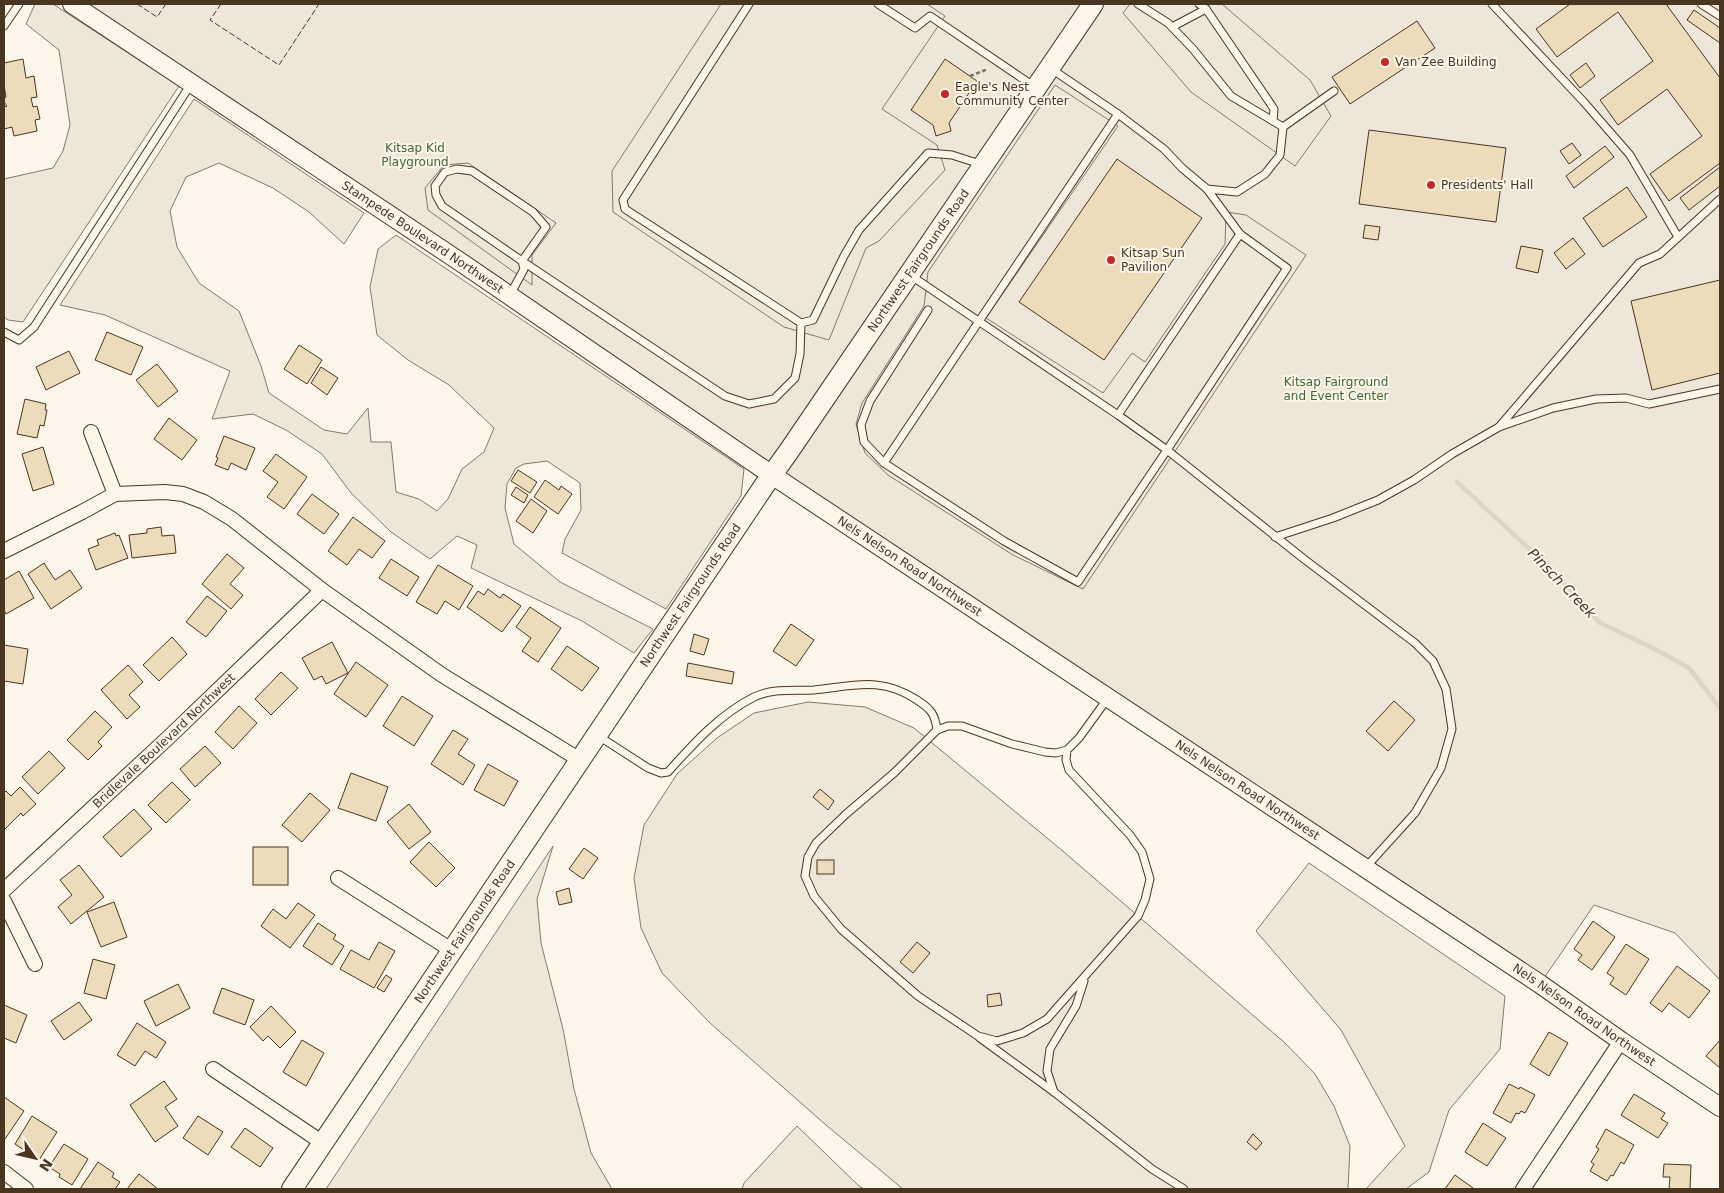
<svg xmlns="http://www.w3.org/2000/svg" width="1724" height="1193" font-family="'DejaVu Sans',sans-serif">
<style>
.green{fill:#ede6d9;stroke:#887966}
.parking{fill:#ede7d9;stroke:#887966}
.lines{fill:none;stroke-linecap:round;stroke-linejoin:round}
.stream{stroke:#dcd4c6;stroke-width:4.5}
.building{fill:#ecdcbc;stroke:#4a3520}
.service-casing{stroke:#4a3520;stroke-width:9}
.minor-casing{stroke:#4a3520;stroke-width:16}
.tertiary-casing{stroke:#4a3520;stroke-width:20}
.secondary-casing{stroke:#4a3520;stroke-width:22}
.path{stroke:#7f6f5c;stroke-width:2.5;stroke-dasharray:4 2.5;stroke-linecap:butt}
.service{stroke:#fbf6e9;stroke-width:7}
.minor{stroke:#fbf6e9;stroke-width:14}
.tertiary{stroke:#fbf6e9;stroke-width:18}
.secondary{stroke:#fbf6e9;stroke-width:20}
.fence{stroke:#4a3520;stroke-width:1;stroke-dasharray:6 2.5;stroke-linecap:butt}
.poi-dot{fill:#c62828;stroke:#fbf6e9;stroke-width:2}
.labels{text-anchor:middle;stroke-width:4;stroke-linejoin:round;paint-order:stroke}
.poi-label{font-size:12px;fill:#4a3520;stroke:#fbf6e9;text-anchor:start}
.park-label{font-size:12px;fill:#436837;stroke:#fbf6e9}
.street-label{font-size:12px;fill:#4a3520;stroke:#fbf6e9}
.water-label{font-size:14px;font-style:italic;fill:#4a3520;stroke:#fbf6e9}
</style>
<rect width="100%" height="100%" fill="#fbf6e9"/>
<!-- green -->
<g class="green">
<polygon points="35,4 53,4 179,86 23,322 8,320 4,317 4,179 53,168 63,151 70,125 59,50 26,24"/>
<polygon points="72,4 1720,4 1720,980 1675,933 1594,905 1540,984"/>
<polygon points="194,99 364,213 344,244 309,212 273,188 219,163 186,177 170,211 177,247 199,283 239,311 261,366 269,393 324,430 347,434 368,408 371,442 391,442 396,492 419,499 437,511 448,499 462,469 484,452 494,428 449,385 408,360 377,335 370,287 378,249 396,235 744,469 741,496 666,609 562,553 565,539 581,510 580,483 547,461 524,464 516,468 507,484 505,508 514,544 560,582 653,629 634,653 582,621 471,568 477,545 457,536 430,559 391,532 351,493 322,454 286,430 253,414 212,419 230,371 105,315 60,305"/>
<polygon points="808,702 865,707 914,728 1064,852 1285,1043 1315,1074 1334,1106 1350,1146 1348,1189 903,1189 826,1125 710,1023 662,973 641,928 634,878 644,825 677,774 717,738 754,713"/>
<polygon points="553,846 537,899 541,943 563,1029 574,1089 591,1153 612,1189 326,1189"/>
<polygon points="1309,863 1505,996 1500,1049 1449,1110 1429,1172 1406,1189 1366,1189 1405,1146 1341,1030 1256,931"/>
<polygon points="797,1126 859,1186 864,1189 742,1189 744,1183"/>
</g>
<!-- parking -->
<g class="parking">
<polygon points="721,4 927,4 945,16 882,109 937,145 945,170 879,241 866,248 829,340 784,327 613,212 612,171"/>
<polygon points="1130,4 1222,4 1310,80 1331,116 1295,166 1191,92 1123,13"/>
<polygon points="1055,85 1118,126 986,318 1103,393 1132,353 1145,362 1225,244 1226,212 1246,215 1306,255 1083,589 1013,555 888,475 865,453 856,424 862,403 924,306 928,272"/>
<polygon points="468,163 556,223 532,255 532,285 428,210 425,188 444,165"/>
</g>
<g class="lines">
<!-- stream -->
<polyline class="stream" points="1457,482 1549,567 1600,623 1655,649 1689,668 1720,708"/>
</g>
<!-- building -->
<g class="building">
<polygon points="1570,4 1666,4 1720,78 1720,163 1669,201 1650,174 1702,136 1667,89 1618,125 1600,100 1653,61 1618,12 1557,57 1536,29"/>
<polygon points="1694,10 1720,28 1720,43 1687,20"/>
<polygon points="1417,21 1435,48 1350,104 1332,77"/>
<polygon points="23,59 26,78 34,76 37,97 31,98 33,107 37,106 40,119 35,120 37,131 14,136 12,127 4,129 4,107 7,106 4,102 4,98 6,97 4,85 4,63"/>
<polygon points="945,59 977,81 949,123 951,131 936,136 933,125 911,110"/>
<polygon points="1586,63 1595,76 1580,88 1570,75"/>
<polygon points="1369,130 1506,148 1496,222 1359,204"/>
<polygon points="1572,143 1581,155 1569,164 1560,151"/>
<polygon points="1605,146 1614,157 1574,188 1566,176"/>
<polygon points="1117,159 1202,218 1104,360 1019,302"/>
<polygon points="1720,167 1720,186 1689,210 1680,198"/>
<polygon points="1627,187 1647,217 1603,247 1583,218"/>
<polygon points="1365,225 1380,227 1378,240 1363,238"/>
<polygon points="1573,238 1585,254 1566,269 1554,253"/>
<polygon points="1521,246 1543,250 1538,273 1516,268"/>
<polygon points="1720,280 1720,373 1652,390 1631,301"/>
<polygon points="107,332 143,347 131,375 95,360"/>
<polygon points="299,345 322,360 307,384 284,369"/>
<polygon points="69,351 80,373 46,390 36,367"/>
<polygon points="157,364 178,391 158,407 136,380"/>
<polygon points="321,367 338,378 327,395 311,383"/>
<polygon points="25,399 46,404 45,410 47,410 44,426 40,425 37,438 17,434"/>
<polygon points="169,418 197,440 182,460 154,439"/>
<polygon points="224,436 255,448 246,470 231,463 228,470 215,465 218,458 216,457"/>
<polygon points="43,447 54,484 33,491 22,454"/>
<polygon points="276,454 307,477 284,509 267,497 278,482 263,471"/>
<polygon points="518,470 537,482 530,493 511,481"/>
<polygon points="545,480 559,490 561,486 572,494 558,514 534,497"/>
<polygon points="516,487 528,495 524,503 511,495"/>
<polygon points="312,494 339,514 324,534 297,514"/>
<polygon points="531,499 547,511 533,533 516,521"/>
<polygon points="353,517 385,541 372,558 359,549 347,565 328,551"/>
<polygon points="161,527 162,536 174,535 176,553 132,558 129,535 147,533 147,529"/>
<polygon points="115,533 116,536 119,535 128,558 96,570 88,549 99,545 97,540"/>
<polygon points="227,554 244,568 230,584 243,595 231,609 202,584"/>
<polygon points="391,559 419,577 407,596 379,578"/>
<polygon points="44,563 55,580 70,570 82,588 51,609 28,574"/>
<polygon points="438,565 473,586 459,610 445,601 437,614 416,602"/>
<polygon points="19,571 34,598 6,614 4,610 4,580"/>
<polygon points="488,589 500,598 503,594 521,606 502,632 467,607 478,591 484,595"/>
<polygon points="207,596 227,611 206,637 186,622"/>
<polygon points="530,607 561,628 538,662 522,651 531,638 516,627"/>
<polygon points="791,624 814,640 796,666 773,651"/>
<polygon points="694,634 709,639 704,655 690,651"/>
<polygon points="172,637 187,654 159,681 143,665"/>
<polygon points="332,642 348,673 326,684 322,676 314,680 302,658"/>
<polygon points="4,645 28,649 23,684 4,681"/>
<polygon points="567,646 599,668 582,691 551,669"/>
<polygon points="356,662 388,685 366,717 334,694"/>
<polygon points="688,663 734,672 732,684 686,676"/>
<polygon points="128,665 143,682 129,695 140,707 127,719 101,690"/>
<polygon points="281,672 298,688 271,715 255,699"/>
<polygon points="402,696 433,716 414,746 383,726"/>
<polygon points="1394,701 1415,720 1388,751 1366,731"/>
<polygon points="239,706 257,723 233,749 215,732"/>
<polygon points="95,711 112,727 98,742 102,746 88,760 67,740"/>
<polygon points="453,730 468,739 458,754 475,765 463,785 431,764"/>
<polygon points="205,746 221,763 195,787 180,769"/>
<polygon points="49,751 65,768 38,794 22,777"/>
<polygon points="488,764 518,781 504,806 474,790"/>
<polygon points="351,773 388,787 376,821 338,808"/>
<polygon points="172,782 190,800 166,823 148,805"/>
<polygon points="20,787 36,804 23,816 21,813 4,830 4,793 6,791 11,796"/>
<polygon points="820,789 834,801 828,810 813,797"/>
<polygon points="310,793 330,810 302,842 282,825"/>
<polygon points="409,804 431,832 409,849 387,822"/>
<polygon points="134,809 152,829 121,857 103,837"/>
<polygon points="429,842 455,868 436,887 410,862"/>
<rect x="253" y="847" width="35" height="38"/>
<polygon points="584,848 598,858 583,879 569,869"/>
<rect x="817" y="860" width="17" height="14"/>
<polygon points="79,865 104,897 71,924 58,907 72,895 60,880"/>
<polygon points="569,888 572,902 559,905 556,892"/>
<polygon points="114,902 127,937 101,947 87,912"/>
<polygon points="298,903 315,915 290,948 261,926 273,909 286,919"/>
<polygon points="1593,921 1615,937 1592,970 1578,960 1582,955 1574,949"/>
<polygon points="318,923 336,935 333,939 344,946 332,965 303,946"/>
<polygon points="379,942 395,951 374,988 340,969 351,950 369,960"/>
<polygon points="917,942 930,953 913,973 900,962"/>
<polygon points="1626,944 1649,959 1626,995 1610,984 1614,978 1607,973"/>
<polygon points="93,959 115,965 106,999 84,993"/>
<polygon points="1677,966 1710,991 1689,1018 1669,1003 1662,1012 1650,1003"/>
<polygon points="386,975 392,979 384,992 377,988"/>
<polygon points="178,984 190,1008 156,1026 144,1001"/>
<polygon points="222,988 254,1000 245,1025 213,1013"/>
<polygon points="1000,993 1002,1005 988,1007 987,995"/>
<polygon points="79,1002 92,1020 64,1040 51,1021"/>
<polygon points="4,1005 27,1015 16,1043 4,1038"/>
<polygon points="271,1006 296,1032 280,1048 268,1036 263,1041 250,1027"/>
<polygon points="137,1023 166,1042 156,1058 145,1051 135,1066 117,1055"/>
<polygon points="1549,1032 1568,1043 1549,1076 1530,1064"/>
<polygon points="302,1040 324,1053 306,1086 283,1072"/>
<polygon points="1720,1040 1720,1068 1706,1056"/>
<polygon points="164,1081 177,1099 165,1107 178,1126 155,1142 130,1105"/>
<polygon points="1509,1084 1519,1089 1520,1087 1535,1095 1525,1113 1521,1111 1519,1114 1516,1113 1511,1123 1493,1113"/>
<polygon points="1634,1094 1665,1113 1661,1119 1668,1123 1658,1138 1621,1115"/>
<polygon points="4,1097 24,1111 5,1139 4,1138"/>
<polygon points="32,1116 57,1132 39,1160 15,1144"/>
<polygon points="198,1116 223,1132 208,1155 183,1138"/>
<polygon points="1483,1123 1506,1138 1487,1166 1465,1152"/>
<polygon points="245,1128 273,1148 260,1167 231,1147"/>
<polygon points="1606,1129 1634,1145 1624,1164 1621,1162 1613,1176 1611,1175 1607,1181 1590,1171 1594,1164 1591,1162 1599,1149 1596,1147"/>
<polygon points="1253,1134 1262,1143 1256,1150 1247,1142"/>
<polygon points="64,1144 88,1159 72,1185 59,1177 60,1174 49,1167"/>
<polygon points="98,1162 114,1173 112,1177 120,1182 115,1189 80,1189"/>
<polygon points="1664,1164 1691,1165 1690,1189 1669,1189 1670,1177 1663,1177"/>
<polygon points="139,1174 158,1189 127,1189"/>
<polygon points="1455,1175 1473,1188 1472,1189 1445,1189"/>
</g>
<g class="lines">
<defs>
<g id="service">
<polyline points="749,4 623,200 625,209 801,323"/>
<polyline points="878,4 915,28 930,16 1035,87"/>
<polyline points="1138,4 1168,23 1193,49 1231,96 1273,121 1274,109 1206,9 1199,4"/>
<polyline points="1492,4 1583,101 1630,155 1678,237"/>
<polyline points="1701,4 1720,16"/>
<polyline points="4,26 19,4"/>
<polyline points="1172,27 1206,9"/>
<polyline points="1118,114 1164,149 1182,168 1207,189 1237,192 1265,174 1280,155 1283,127"/>
<polyline points="1273,121 1283,127 1334,91"/>
<polyline points="1207,189 1240,234 1287,268 1167,450 1304,559 1415,643 1433,661 1446,689 1452,729 1441,768 1415,813 1366,867"/>
<polyline points="910,275 1118,415 1167,450 1078,582 1004,541 884,463 864,442 861,425 870,401 928,310"/>
<polyline points="510,295 524,269 522,261 442,206 436,195 435,186 445,172 457,169 472,171 533,212 546,227 522,261 725,396 749,404 774,399 795,378 800,354 801,323 813,320 844,256 859,230 928,153 952,155 980,164"/>
<polyline points="4,332 19,340 34,327 191,84"/>
<polyline points="1118,415 1240,234"/>
<polyline points="1499,427 1639,263 1660,254 1720,199"/>
<polyline points="884,463 1118,114 1050,68"/>
<polyline points="1275,537 1333,518 1378,500 1414,480 1452,454 1499,427 1553,408 1596,399 1626,398 1649,404 1720,389"/>
<path d="M597,735L648,768L661,773L668,772C693,744 720,714 754,697C773,688 794,691 814,690C854,686 881,676 917,700C931,709 935,714 937,730"/>
<polyline points="1067,750 1066,760 1069,770 1130,835 1142,852 1150,879 1145,900 1138,916 1047,1019 1023,1033 997,1041 978,1036 918,996 841,929 814,896 805,876 808,857 816,843 845,815 894,773 937,730 948,726 962,726 1012,744 1045,752 1056,753 1067,750 1079,738 1108,698"/>
<polyline points="1084,981 1076,1006 1050,1049 1047,1071 1054,1092 1152,1169 1184,1189"/>
<polyline points="980,1038 1054,1092"/>
</g>
<g id="minor">
<polyline points="91,432 115,494"/>
<polyline points="4,551 82,512 115,494 165,492 183,494 204,502 232,519 322,590 442,675 580,760"/>
<polyline points="338,878 453,951"/>
<path id="s1" d="M4,890L169,737L322,590"/>
<polyline points="4,901 35,964"/>
<polyline points="213,1069 323,1143"/>
<polyline points="4,1172 26,1189"/>
<polyline points="1523,1189 1621,1041"/>
</g>
<g id="tertiary">
<path id="s2" d="M72,4L456,259L772,475L1540,984L1621,1041L1720,1107"/>
</g>
<g id="secondary">
<path id="s3" d="M292,1189L764,486L789,451L1093,4"/>
</g>
</defs>
<!-- service casing -->
<use href="#service" class="service-casing"/>
<!-- minor casing -->
<use href="#minor" class="minor-casing"/>
<!-- tertiary casing -->
<use href="#tertiary" class="tertiary-casing"/>
<!-- secondary casing -->
<use href="#secondary" class="secondary-casing"/>
<!-- path -->
<polyline class="path" points="970,76 988,69"/>
<!-- service -->
<use href="#service" class="service"/>
<!-- minor -->
<use href="#minor" class="minor"/>
<!-- tertiary -->
<use href="#tertiary" class="tertiary"/>
<!-- secondary -->
<use href="#secondary" class="secondary"/>
<!-- fence -->
<g class="fence">
<polyline points="137,4 157,17 166,4"/>
<polyline points="221,4 210,20 279,65 319,4"/>
</g>
</g>
<!-- markers -->
<g class="poi-dot">
<circle cx="1385" cy="62" r="5"/>
<circle cx="945" cy="94" r="5"/>
<circle cx="1431" cy="185" r="5"/>
<circle cx="1111" cy="260" r="5"/>
</g>
<g class="labels">
<!-- poi labels -->
<g class="poi-label">
<text x="1395" y="66">Van Zee Building</text>
<text x="955" y="91">Eagle's Nest<tspan x="955" dy="14">Community Center</tspan></text>
<text x="1441" y="189">Presidents' Hall</text>
<text x="1121" y="257">Kitsap Sun<tspan x="1121" dy="14">Pavilion</tspan></text>
</g>
<!-- park labels -->
<g class="park-label">
<text x="415" y="152">Kitsap Kid<tspan x="415" dy="14">Playground</tspan></text>
<text x="1336" y="386">Kitsap Fairground<tspan x="1336" dy="14">and Event Center</tspan></text>
</g>
<!-- street labels -->
<g class="street-label">
<text dy="4" stroke="none"><textPath href="#s2" startOffset="421">Stampede Boulevard Northwest</textPath></text>
<text dy="4" stroke="none"><textPath href="#s3" startOffset="1120">Northwest Fairgrounds Road</textPath></text>
<text dy="4" stroke="none"><textPath href="#s2" startOffset="1009">Nels Nelson Road Northwest</textPath></text>
<text dy="4" stroke="none"><textPath href="#s3" startOffset="715">Northwest Fairgrounds Road</textPath></text>
<text dy="4" stroke="none"><textPath href="#s1" startOffset="219">Bridlevale Boulevard Northwest</textPath></text>
<text dy="4" stroke="none"><textPath href="#s2" startOffset="1414">Nels Nelson Road Northwest</textPath></text>
<text dy="4" stroke="none"><textPath href="#s3" startOffset="310">Northwest Fairgrounds Road</textPath></text>
<text dy="4" stroke="none"><textPath href="#s2" startOffset="1819">Nels Nelson Road Northwest</textPath></text>
</g>
<!-- water labels -->
<g class="water-label">
<text transform="translate(1562 583) rotate(46)" y="5">Pinsch Creek</text>
</g>
</g>
<!-- border -->
<rect width="1724" height="1193" fill="none" stroke="#4a3520" stroke-width="10"/>
<!-- north arrow -->
<g transform="translate(35 1158) rotate(124)" stroke="#fbf6e9" stroke-width="4" paint-order="stroke">
<path d="M0-4L9 19L0 12L-9 19Z" fill="#4a3520"/>
<text y="-8" font-size="14" font-weight="bold" text-anchor="middle" fill="#4a3520">N</text>
</g>
</svg>
